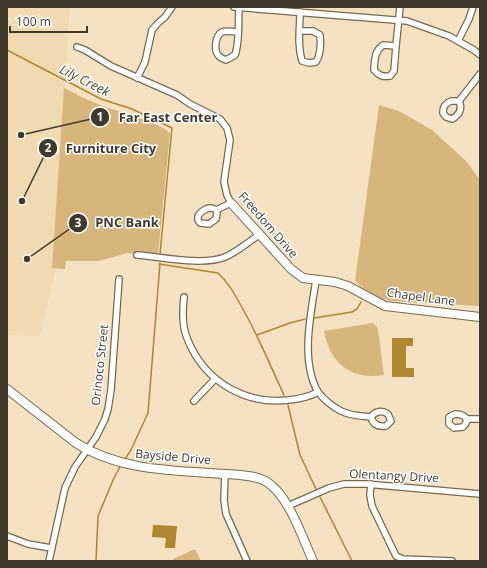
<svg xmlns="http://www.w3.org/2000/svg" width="487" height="568" font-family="'Open Sans',sans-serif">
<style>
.built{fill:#f0dab2}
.green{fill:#d6b67c}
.water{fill:#b08630}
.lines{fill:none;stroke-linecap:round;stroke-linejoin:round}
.stream{stroke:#b08630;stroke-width:1.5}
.street-casing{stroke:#79684b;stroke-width:8}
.secondary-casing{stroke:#79684b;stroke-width:10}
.street{stroke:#fff;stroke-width:5.5}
.secondary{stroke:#fff;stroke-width:8}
.labels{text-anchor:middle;stroke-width:3;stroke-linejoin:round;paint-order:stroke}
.street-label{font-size:12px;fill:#40392c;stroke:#fff}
.water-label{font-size:13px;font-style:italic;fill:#574521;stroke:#fff}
.leader{fill:none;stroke:#40392c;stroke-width:1.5}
.callout-dot{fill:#40392c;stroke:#fff;stroke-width:1.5}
.mark-label{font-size:12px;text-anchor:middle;font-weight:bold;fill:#fff}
.callout-label{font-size:13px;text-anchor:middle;font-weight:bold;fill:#40392c;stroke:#fff;stroke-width:3;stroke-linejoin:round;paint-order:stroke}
</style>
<rect width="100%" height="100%" fill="#f5e2c2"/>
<!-- built -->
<polygon class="built" points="7,7 70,7 52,268 56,268 40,336 7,335"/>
<!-- green -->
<g class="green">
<path d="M64,88C75,93 86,100 98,104C117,112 155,120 170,133L158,255L127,253L99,261H66L65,269L52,268Z"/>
<polygon points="379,105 399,111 432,130 466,161 480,180 480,306 391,301 380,298 362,287 355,281"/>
<path d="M373,323L377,327L378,330L384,375C351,380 330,364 324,331Z"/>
<polygon points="195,549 201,561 174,561 173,559"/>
</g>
<!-- water -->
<g class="water">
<polygon points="392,338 413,338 413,346 406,346 406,368 414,368 414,377 392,377"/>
<polygon points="153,525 177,526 175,548 165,548 166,538 152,537"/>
</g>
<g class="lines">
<!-- stream -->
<g class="stream">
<polyline points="7,50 101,99 132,109 172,128 160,254"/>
<path d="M159,264L218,273C230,284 236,297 244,311C259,338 271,367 284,395"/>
<polyline points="314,318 352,312 357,309 361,302"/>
<polyline points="257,335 290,323 305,319"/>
<polyline points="288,405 300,455 316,489"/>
<polyline points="125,459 131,450 148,413 160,263"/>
<polyline points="320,497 352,561"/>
<polyline points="96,561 98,516 114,478 120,467"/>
</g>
<defs>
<g id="street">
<polyline points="234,7 407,21 449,36 474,50 480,55"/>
<path d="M300,31H313L320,35C321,44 321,54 316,62L309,63L302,61C297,45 300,28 300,12"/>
<path d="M238,32C233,32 226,30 222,32C215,36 214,50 218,55C220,58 223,59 226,60L235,55C240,41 238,22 239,7"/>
<polyline points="458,41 469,19 473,7"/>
<path d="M396,46L394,71L390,76C383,77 379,76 374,70C375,59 374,52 383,45L396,46L400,7"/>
<path d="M77,47L85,50L111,66L177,95L190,104L220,119L227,128L230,140L224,182L227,195L231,203L216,210C210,205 202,210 198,216V220L200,223L209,224L216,219L217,213L216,210"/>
<polyline points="137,78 145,62 152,30 158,23 165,17 172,7"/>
<path d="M451,101H459C463,109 459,115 452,119L446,117L443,113C443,106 445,104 451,101Z"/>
<polyline points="459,101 480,74"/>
<path d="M137,255C162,257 203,266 225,257C237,252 248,242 259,235"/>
<path d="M316,280C311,313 300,361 318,392C323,399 333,407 341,411C351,416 361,416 371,417C373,425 379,427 386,426L391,421L388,414C382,410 375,411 371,417"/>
<path d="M184,297C183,307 182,317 184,327C185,334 188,341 191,347C209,384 248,405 289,400C299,399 309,397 318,392"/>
<polyline points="194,401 215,379"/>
<path d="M455,414C464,414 471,419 463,427L454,428L449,424V417Z"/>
<polyline points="467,419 480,419"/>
<polyline points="225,473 224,500 226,514 247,561"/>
<polyline points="371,484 370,495 372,506 396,556 403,559 452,561"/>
<polyline points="288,506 329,488 344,484 366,484 480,494"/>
<polyline points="7,536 28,544 51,548"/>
<polyline points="49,561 65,488 75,467 96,437 105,419 108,409 111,390 119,279"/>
</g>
<g id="secondary">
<polyline points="231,203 291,269 303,278 335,282 348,286 385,306 480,317"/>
<path d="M7,389L76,443C125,474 185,470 240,475C250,476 259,477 267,482C289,496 302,537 313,561"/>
</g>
</defs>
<!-- street casing -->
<use href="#street" class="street-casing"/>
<!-- secondary casing -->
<use href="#secondary" class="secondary-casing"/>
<!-- street -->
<use href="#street" class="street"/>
<!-- secondary -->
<use href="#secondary" class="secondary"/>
</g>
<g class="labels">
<!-- street labels -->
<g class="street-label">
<text transform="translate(268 225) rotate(49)" y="4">Freedom Drive</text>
<text transform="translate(421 297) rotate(8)" y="4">Chapel Lane</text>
<text transform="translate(100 365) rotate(-84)" y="4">Orinoco Street</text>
<text transform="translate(173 457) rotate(5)" y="4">Bayside Drive</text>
<text transform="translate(394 476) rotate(3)" y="4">Olentangy Drive</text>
</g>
<!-- water labels -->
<g class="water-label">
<text transform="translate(85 80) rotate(27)" y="5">Lily Creek</text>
</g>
</g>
<!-- callouts -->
<path class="leader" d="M21 135L100 117M22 201L48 148M27 259L78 223"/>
<g class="callout-dot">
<circle cx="21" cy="135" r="4"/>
<circle cx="22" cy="201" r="4"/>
<circle cx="27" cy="259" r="4"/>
<circle cx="100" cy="117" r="10"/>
<circle cx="48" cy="148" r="10"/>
<circle cx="78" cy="223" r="10"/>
</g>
<g class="mark-label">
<text x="100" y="121">1</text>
<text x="48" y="152">2</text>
<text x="78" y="227">3</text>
</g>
<g class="callout-label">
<text x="168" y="122">Far East Center</text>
<text x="111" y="153">Furniture City</text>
<text x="127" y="227">PNC Bank</text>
</g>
<!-- border -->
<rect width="487" height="568" fill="none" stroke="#40392c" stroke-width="16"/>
<!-- scale -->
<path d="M10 26v6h77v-6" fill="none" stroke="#40392c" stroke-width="2"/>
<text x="16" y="26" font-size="12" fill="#40392c" stroke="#ffffff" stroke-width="3" paint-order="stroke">100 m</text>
</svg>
